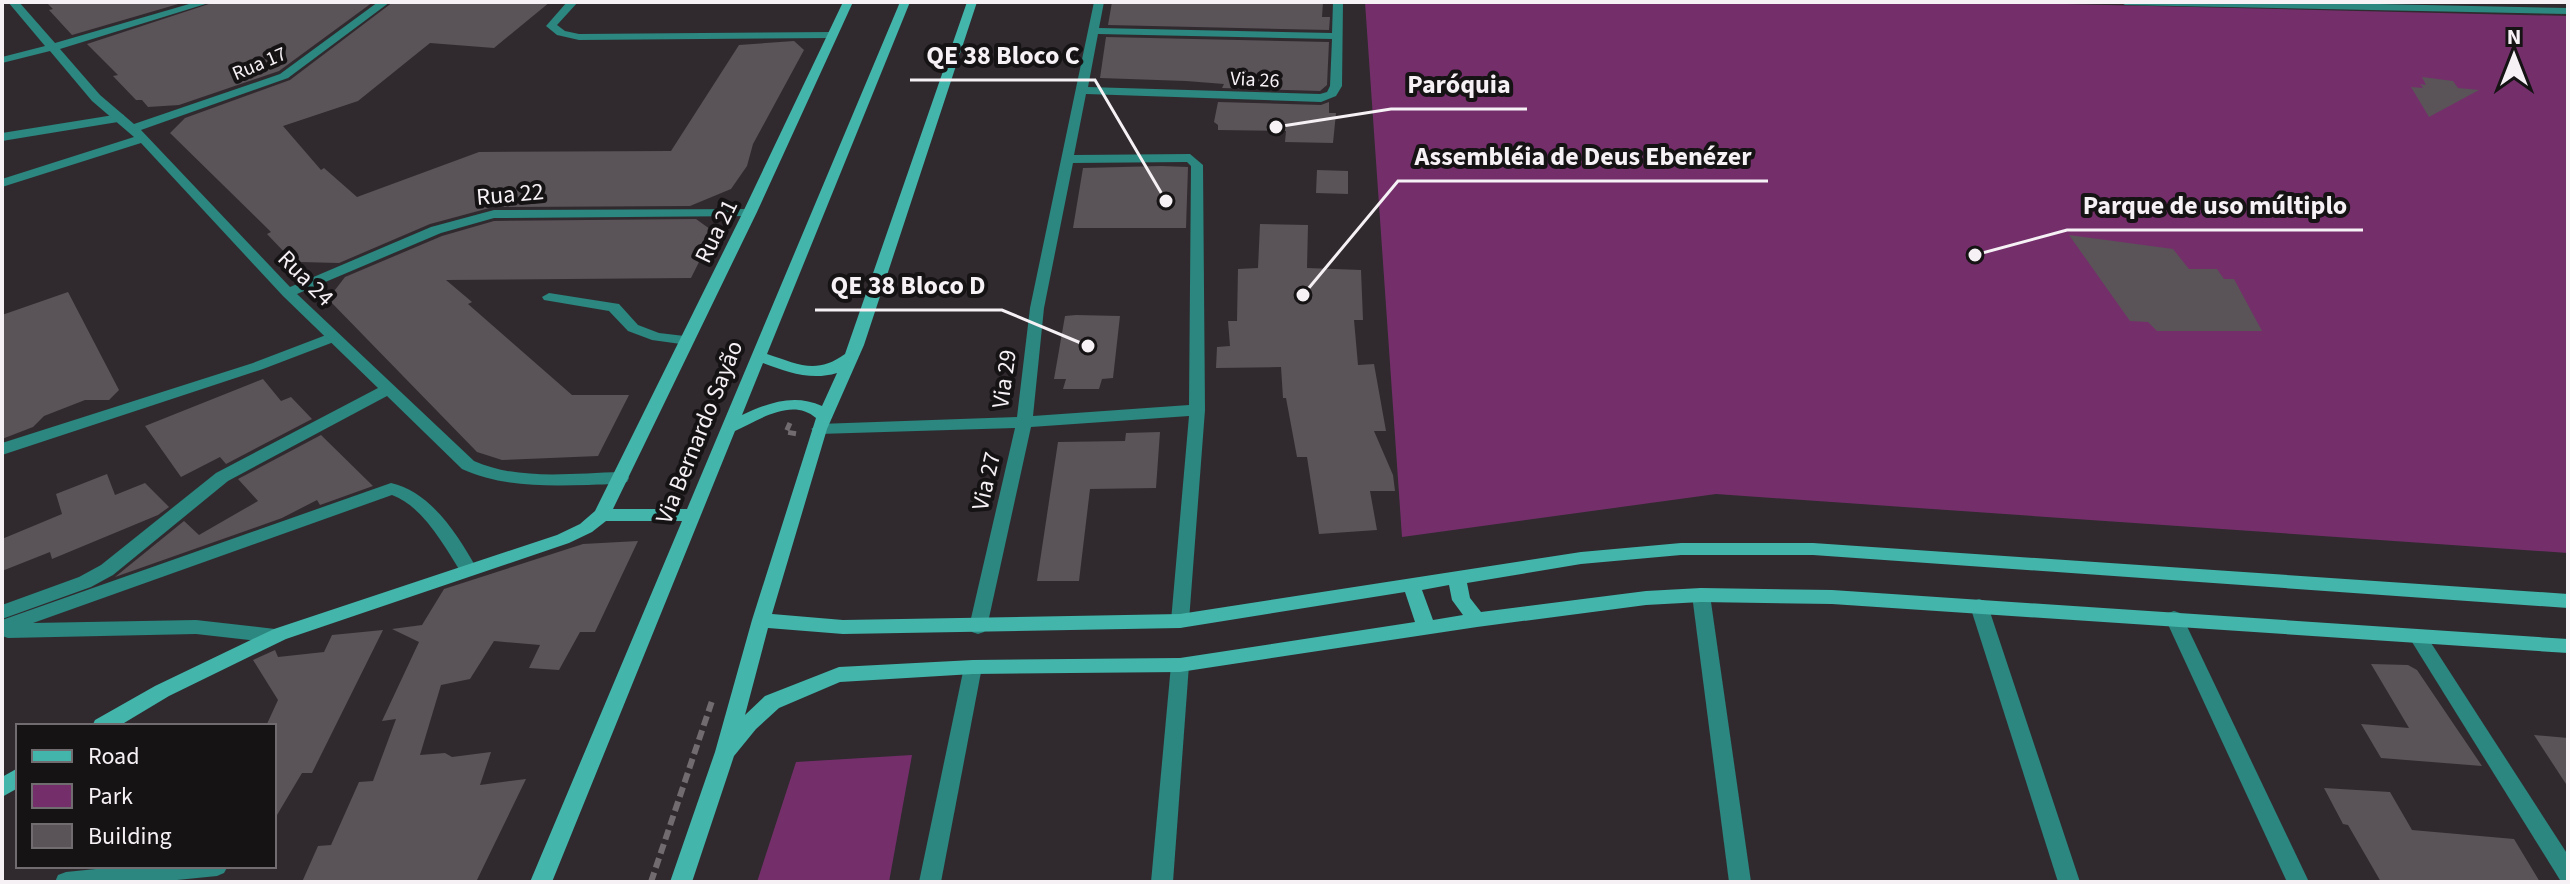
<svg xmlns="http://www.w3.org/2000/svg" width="2570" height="884" font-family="'Source Sans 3',sans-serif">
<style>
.green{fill:#742f6b}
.building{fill:#5a5358}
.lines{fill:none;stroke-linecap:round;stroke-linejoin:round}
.path-far1{stroke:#716b70;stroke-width:5;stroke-dasharray:8 4;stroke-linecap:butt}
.path{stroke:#716b70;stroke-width:6;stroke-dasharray:10 5;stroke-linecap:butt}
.lane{fill:#2b877f;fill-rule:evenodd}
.street{fill:#2b877f;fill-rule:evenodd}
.secondary{fill:#43b5ab;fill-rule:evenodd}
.labels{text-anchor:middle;stroke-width:8;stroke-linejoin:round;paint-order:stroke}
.far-street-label{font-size:20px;fill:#f6f1f5;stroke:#161315}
.street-label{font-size:24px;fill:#f6f1f5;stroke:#161315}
.leader{fill:none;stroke:#f6f1f5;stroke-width:3}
.callout-dot{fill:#f6f1f5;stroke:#161315;stroke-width:3}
.callout-label{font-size:26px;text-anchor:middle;font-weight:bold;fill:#f6f1f5;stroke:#161315;stroke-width:8;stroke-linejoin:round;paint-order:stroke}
</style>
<rect width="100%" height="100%" fill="#302a2f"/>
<!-- green -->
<g class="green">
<polygon points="1365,2 1984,2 2568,16 2568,553 1716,494 1402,537"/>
<polygon points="912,755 889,882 757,882 796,762"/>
</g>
<!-- building -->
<g class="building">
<polygon points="46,2 185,2 72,35 49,10 53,9"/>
<polygon points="215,2 373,2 279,71 179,105 148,107 142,100 136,100 113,76 118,75 87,44"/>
<polygon points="393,2 550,2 494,48 430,43 358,101 283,126 321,170 324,168 357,197 479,152 671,151 739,45 794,41 804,50 753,144 747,166 731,189 690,206 493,207 430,224 339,263 300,262 292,254 288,256 267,234 271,232 170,133 185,118 290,80"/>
<polygon points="1112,2 1323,2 1322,17 1330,17 1329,30 1108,25"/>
<polygon points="1106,37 1329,42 1327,85 1320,91 1222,88 1224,84 1186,81 1100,78"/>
<polygon points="2422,77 2453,81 2458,88 2479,90 2429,117 2411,87 2423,88 2420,84 2426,85"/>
<polygon points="1218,102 1321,105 1329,102 1329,113 1336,113 1333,143 1285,142 1286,131 1218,130 1218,125 1214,122"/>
<polygon points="1161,166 1188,167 1186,228 1073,228 1083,168"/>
<polygon points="1317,170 1348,171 1348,194 1316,193"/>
<polygon points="696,219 714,232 691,278 446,280 472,302 468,304 572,395 629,395 598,456 502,460 477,452 328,299 345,277 442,236 494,221"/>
<polygon points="1260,224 1308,225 1307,268 1361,270 1363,320 1354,320 1358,365 1374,364 1386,431 1374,431 1393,475 1395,491 1370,491 1377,530 1319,534 1307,457 1297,457 1286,398 1283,398 1281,367 1216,368 1217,347 1230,346 1228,321 1237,321 1238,269 1258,268"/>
<polygon points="2069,235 2173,249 2189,269 2217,269 2224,279 2234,279 2262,331 2157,331 2148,322 2130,321"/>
<polygon points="68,292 119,390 109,400 85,400 44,416 33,427 2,439 2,315"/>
<polygon points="1076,315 1120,316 1113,378 1102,379 1099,389 1063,389 1066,379 1054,379 1065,316"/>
<polygon points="263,379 281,401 291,397 312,419 226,464 220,457 181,477 145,426"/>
<polygon points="1160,432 1156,488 1090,489 1079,581 1037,581 1058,442 1125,441 1126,433"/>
<polygon points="321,435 373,486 320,505 317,500 282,518 115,577 184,521 199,535 258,501 238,479"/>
<polygon points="107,474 115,495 145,483 169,507 158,515 52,559 50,552 2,571 2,539 62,514 56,494"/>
<polygon points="638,541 595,632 580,632 559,670 529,668 540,645 494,641 470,679 441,685 420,755 445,753 452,757 491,752 480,785 526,779 476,882 302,882 318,846 331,845 359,782 373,781 396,719 382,721 419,642 392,629 422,625 444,589 583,544"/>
<polygon points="383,630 312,773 302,773 274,820 274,725 266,726 278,700 253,660 275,650 278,657 324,652 332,635"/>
<polygon points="2371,664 2408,665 2417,670 2482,766 2381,758 2361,724 2409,728"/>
<polygon points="2534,735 2568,738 2568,787"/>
<polygon points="2324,788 2390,792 2412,830 2514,839 2540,882 2381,882 2348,825 2343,824"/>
</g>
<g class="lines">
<!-- path-far1 -->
<polyline class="path-far1" points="790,423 786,432 798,434"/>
<!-- path -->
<polyline class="path" points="651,882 712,701"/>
<!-- lane -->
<g class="lane">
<polygon points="120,114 124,115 124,121 2,141 2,133"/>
<polygon points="549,293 619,304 638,325 659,333 693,337 695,340 688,345 652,340 628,331 609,311 544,300 542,297"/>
<polygon points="334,332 341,337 339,340 263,369 2,455 2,443 253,363"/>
</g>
<!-- street -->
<g class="street">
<path d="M8,2H19L55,43L196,2H212L60,49L100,95L134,124L280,74L378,2H390L288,78L141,130L290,287L431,227L494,210L755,209L757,212L750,216L494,218L441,233L297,294L474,461C519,481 573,473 621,472L627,474L629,478L627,482C615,485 601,484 588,485C545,486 502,487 462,469L387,396L228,481L113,575L91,587L2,619V605L79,577L101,565L216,473L378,388L283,296L141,143L2,187V179L134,137L92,101L50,51L2,63V57L45,46Z"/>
<polygon points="567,2 578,2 557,25 565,31 579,34 832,32 838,35 832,38 579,40 557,35 546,26"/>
<path d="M1094,2H1104L1099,28L1332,33L1333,2H1343L1342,86L1336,96L1321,102L1086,94L1074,155L1190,154L1203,165L1205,410L1189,621L1186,626L1180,628L1174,626L1171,621L1189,416L1031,427L987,627L984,632L978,634L972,632L969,627L1015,428L819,434L811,429L819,424L1017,417L1030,308ZM1098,34L1332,39L1330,86L1327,92L1320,94L1088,87ZM1187,162L1191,166L1189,405L1033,416L1044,308L1073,163Z"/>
<polygon points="2120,2 2283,2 2568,8 2568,14 2125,5"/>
<path d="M391,483C431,492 458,535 477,569L474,574H462C445,547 423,506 392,495L33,623L196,620L275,629L281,631L284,636L281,641L275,643L196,634L8,638L2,636V620Z"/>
<polygon points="1701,588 1707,590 1710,595 1751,882 1729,882 1692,595 1695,590"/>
<polygon points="1979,599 1985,601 1988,606 2080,882 2058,882 1970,606 1973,601"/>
<polygon points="2174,611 2180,613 2183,618 2309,882 2287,882 2165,618 2168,613"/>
<polygon points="2418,630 2424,632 2568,855 2568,882 2560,880 2412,642 2409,637 2412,632"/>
<polygon points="1180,658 1187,660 1189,665 1173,882 1151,882 1171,665 1173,660"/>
<polygon points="973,660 980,662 982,667 941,882 919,882 964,667 966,662"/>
<polygon points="126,866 228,866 224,873 217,876 157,882 55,882 58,875 66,872"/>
</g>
<!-- secondary -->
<g class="secondary">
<path d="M843,2H853L757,212L613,509H687L900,2H910L767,354C798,364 816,375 845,354L967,2H977L864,345L827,429L772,614L843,620L1180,614L1581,552L1681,543H1813L2568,594V608L1813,555H1681L1581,564L1467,583L1470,598L1481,612L1646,591L1701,588L1832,590L2568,639V653L1832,604L1701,602L1646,605L1477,627L1180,672L973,674L840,682L779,708L756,729L734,756L692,882H670L715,752L752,620L816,418C792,397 759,420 735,431L552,882H530L682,521H606L592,532L569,543L286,639L169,696L119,726H92L95,720L155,686L274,629L557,535L580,524L595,511L743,212ZM763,363C787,372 811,381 837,373L822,406C794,393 768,403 742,415ZM1449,585L1452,600L1463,615L1433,620L1422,590ZM1405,592L1415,622L1180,658L973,660L839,667L765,696L745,715L768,628L843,634L1180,628Z"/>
<polygon points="18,768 18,788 2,797 2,777"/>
</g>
</g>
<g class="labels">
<!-- far-street labels -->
<g class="far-street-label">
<text transform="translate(259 63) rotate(-23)" y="7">Rua 17</text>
<text transform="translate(1255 79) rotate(3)" y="7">Via 26</text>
</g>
<!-- street labels -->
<g class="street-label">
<text transform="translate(510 194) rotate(-5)" y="8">Rua 22</text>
<text transform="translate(716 231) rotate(-64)" y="8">Rua 21</text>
<text transform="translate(306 278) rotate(45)" y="8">Rua 24</text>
<text transform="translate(1004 379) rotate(-82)" y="8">Via 29</text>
<text transform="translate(699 432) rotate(-68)" y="8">Via Bernardo Sayão</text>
<text transform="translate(986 481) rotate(-77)" y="8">Via 27</text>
</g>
</g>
<!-- callouts -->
<path class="leader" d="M1166 201L1095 80H910M1276 127L1391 109H1527M1303 295L1398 181H1768M1975 255L2067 230H2363M1088 346L1002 310H815"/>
<g class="callout-dot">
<circle cx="1166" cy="201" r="8"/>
<circle cx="1276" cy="127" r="8"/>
<circle cx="1303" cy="295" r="8"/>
<circle cx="1975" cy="255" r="8"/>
<circle cx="1088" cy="346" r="8"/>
</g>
<g class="callout-label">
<text x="1003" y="64">QE 38 Bloco C</text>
<text x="1459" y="93">Paróquia</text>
<text x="1583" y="165">Assembléia de Deus Ebenézer</text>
<text x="2215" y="214">Parque de uso múltiplo</text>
<text x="908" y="294">QE 38 Bloco D</text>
</g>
<!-- border -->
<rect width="2570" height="884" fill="none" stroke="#f6f1f5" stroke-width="8"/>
<!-- legend -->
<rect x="16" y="724" width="260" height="144" fill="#161315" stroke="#706c6f" stroke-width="2"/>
<rect x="32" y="750" width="40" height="12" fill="#43b5ab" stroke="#706c6f" stroke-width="2"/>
<text x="88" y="764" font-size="24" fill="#f6f1f5">Road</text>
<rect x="32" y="784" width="40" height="24" fill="#742f6b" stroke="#706c6f" stroke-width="2"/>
<text x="88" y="804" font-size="24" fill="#f6f1f5">Park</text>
<rect x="32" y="824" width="40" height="24" fill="#5a5358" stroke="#706c6f" stroke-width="2"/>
<text x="88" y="844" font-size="24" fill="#f6f1f5">Building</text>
<!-- north arrow -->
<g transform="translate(2514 56)" stroke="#161315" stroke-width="6" paint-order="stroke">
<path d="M0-6L14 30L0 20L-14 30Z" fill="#f6f1f5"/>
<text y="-12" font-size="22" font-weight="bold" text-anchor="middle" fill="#f6f1f5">N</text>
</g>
</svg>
